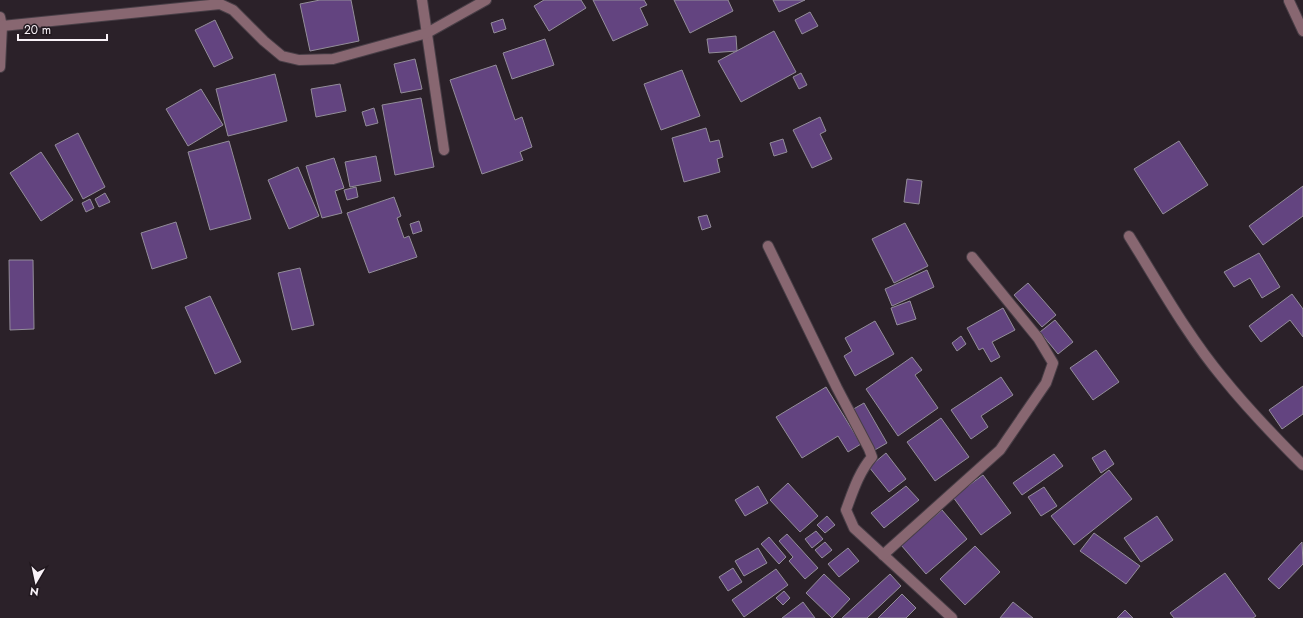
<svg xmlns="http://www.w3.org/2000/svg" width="1303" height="618" font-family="Jost,sans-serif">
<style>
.building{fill:#634480;stroke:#938d99}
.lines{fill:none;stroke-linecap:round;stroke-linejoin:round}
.street-casing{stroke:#483e46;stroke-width:12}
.street{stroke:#886771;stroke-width:10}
</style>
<rect width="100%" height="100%" fill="#2b2129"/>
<!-- building -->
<g class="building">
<polygon points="320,0 351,0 359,41 310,51 300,4"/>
<polygon points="544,0 581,0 586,8 549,31 534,6"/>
<polygon points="593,0 644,0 647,5 640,8 648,25 613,41"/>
<polygon points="674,0 728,0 733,11 690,33"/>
<polygon points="773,0 805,0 779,12"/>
<polygon points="810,12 818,26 802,34 795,20"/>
<polygon points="503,19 506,29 494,33 491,23"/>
<polygon points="215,20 233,58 214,67 195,30"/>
<polygon points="774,31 796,72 741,102 718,61"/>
<polygon points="736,36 737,51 709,53 707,39"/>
<polygon points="545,39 554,65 512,79 503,53"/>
<polygon points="415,59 422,89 401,93 394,64"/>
<polygon points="496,65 515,120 522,117 532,147 520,152 523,160 482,174 450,80"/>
<polygon points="682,70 700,116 661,130 644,84"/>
<polygon points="801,73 807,85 799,89 793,77"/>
<polygon points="275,74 287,121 228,136 216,89"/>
<polygon points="340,84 346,111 316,117 311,89"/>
<polygon points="201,89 223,125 188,146 166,109"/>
<polygon points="421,98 434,167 395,175 382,105"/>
<polygon points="374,108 378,123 366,126 362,112"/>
<polygon points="820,117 826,131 820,134 832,159 812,168 793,130"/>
<polygon points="706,128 710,142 719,140 723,157 717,159 720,172 684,182 672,138"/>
<polygon points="78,133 105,187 83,199 55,145"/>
<polygon points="783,139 787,152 774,156 770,143"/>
<polygon points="229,141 251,219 210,230 188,152"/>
<polygon points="1179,141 1208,185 1163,214 1134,169"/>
<polygon points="41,152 73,200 41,221 10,173"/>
<polygon points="376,156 381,181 350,187 345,162"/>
<polygon points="334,158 344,188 335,191 342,213 322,218 306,166"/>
<polygon points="298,167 319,216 289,229 268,180"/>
<polygon points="907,179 922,181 919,204 904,202"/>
<polygon points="1303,186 1303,216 1263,245 1249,226"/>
<polygon points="356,187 358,197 347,200 344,190"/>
<polygon points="105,193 110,202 99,207 95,199"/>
<polygon points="394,197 401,216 397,218 404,238 409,236 417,257 369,273 347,213"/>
<polygon points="90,199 94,208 86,212 82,203"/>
<polygon points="707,215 711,227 702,230 698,217"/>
<polygon points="419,221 422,231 413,234 410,224"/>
<polygon points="176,222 187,258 152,269 141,233"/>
<polygon points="905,223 928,266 894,283 872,239"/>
<polygon points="1259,253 1280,287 1262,298 1250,278 1234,287 1224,272"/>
<polygon points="9,260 33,260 34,329 10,330"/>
<polygon points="300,268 314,325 292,330 278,273"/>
<polygon points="927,270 934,287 892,306 885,289"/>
<polygon points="1028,283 1056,315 1042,327 1014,295"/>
<polygon points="1292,294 1303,309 1303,337 1290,320 1261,342 1249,326"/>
<polygon points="210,296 241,362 215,374 185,307"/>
<polygon points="910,301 916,319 897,325 891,308"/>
<polygon points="1003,308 1015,330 992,342 1000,357 991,362 983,348 979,350 967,328"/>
<polygon points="1055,320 1073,342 1058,354 1040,332"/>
<polygon points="875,321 894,354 855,376 844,356 852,351 845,338"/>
<polygon points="961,336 966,344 957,351 952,343"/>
<polygon points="1096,350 1119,382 1093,400 1070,368"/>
<polygon points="912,357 922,370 915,375 938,408 898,436 866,389"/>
<polygon points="1001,377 1013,395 981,416 988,427 971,439 951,410"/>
<polygon points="1303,386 1303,414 1282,429 1269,410"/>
<polygon points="826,387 861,444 848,452 838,436 802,458 776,417"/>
<polygon points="864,403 887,443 873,451 850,411"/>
<polygon points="941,418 969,457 935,481 907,442"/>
<polygon points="1105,450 1114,464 1101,473 1092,458"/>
<polygon points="886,453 906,479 889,492 869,467"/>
<polygon points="1054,454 1063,466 1022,495 1013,483"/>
<polygon points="1109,470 1132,499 1074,545 1051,516"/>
<polygon points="983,475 1011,513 981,535 953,497"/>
<polygon points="788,483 818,516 800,532 770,500"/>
<polygon points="758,486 768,503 745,516 735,500"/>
<polygon points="906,486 919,500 884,528 871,513"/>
<polygon points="1044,487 1057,506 1041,516 1028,497"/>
<polygon points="942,510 967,539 926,574 901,545"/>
<polygon points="827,516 835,525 825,533 817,525"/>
<polygon points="1157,516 1173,540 1141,562 1124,538"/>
<polygon points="816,531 823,539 812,548 805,539"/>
<polygon points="1094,533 1140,566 1126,584 1080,551"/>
<polygon points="787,534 818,568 805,579 789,561 793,557 779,541"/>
<polygon points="769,537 786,557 779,564 761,544"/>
<polygon points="825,542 832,550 822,558 815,550"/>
<polygon points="1302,542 1303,564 1279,589 1268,579"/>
<polygon points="975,546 1000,572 965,605 940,579"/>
<polygon points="758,548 767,563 744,576 735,561"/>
<polygon points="848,548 859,561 839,577 828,564"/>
<polygon points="733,568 742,582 728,591 719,577"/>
<polygon points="776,569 788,585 744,617 732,600"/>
<polygon points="1225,573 1256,616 1253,618 1174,618 1170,613"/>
<polygon points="824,574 850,599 832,618 806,593"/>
<polygon points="890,574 901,586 867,618 842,618"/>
<polygon points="784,591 790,598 783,605 776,598"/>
<polygon points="902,594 916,608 906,618 878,618"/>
<polygon points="803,602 815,618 782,618"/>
<polygon points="1013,602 1033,618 1000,618"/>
<polygon points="1125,610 1133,618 1117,618"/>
</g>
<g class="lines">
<defs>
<g id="street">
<polyline points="422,0 444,150"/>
<polyline points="1289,1 1303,31"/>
<polyline points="0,17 2,26 0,67"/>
<polyline points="2,26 220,4 233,10 264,41 282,56 299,60 333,59 427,33 486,0"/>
<path d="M1129,236C1159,284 1187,335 1223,378C1248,409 1275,437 1303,465"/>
<path d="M768,246L837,388L869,449L872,457C859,472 853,491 846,510L854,528L952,618"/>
<polyline points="883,555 1000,450 1046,383 1053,363 1038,338 972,257"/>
</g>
</defs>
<!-- street casing -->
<use href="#street" class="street-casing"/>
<!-- street -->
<use href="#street" class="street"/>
</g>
<!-- north arrow -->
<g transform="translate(36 582) rotate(189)" stroke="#21181f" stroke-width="3" paint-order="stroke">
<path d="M0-3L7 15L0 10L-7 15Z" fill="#f9f2f8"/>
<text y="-6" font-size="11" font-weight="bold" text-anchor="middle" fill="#f9f2f8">N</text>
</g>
<!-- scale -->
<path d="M18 34v6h89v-6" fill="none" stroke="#f9f2f8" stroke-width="2"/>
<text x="24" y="34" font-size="12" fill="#f9f2f8" stroke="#21181f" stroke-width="3" paint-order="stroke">20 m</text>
</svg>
